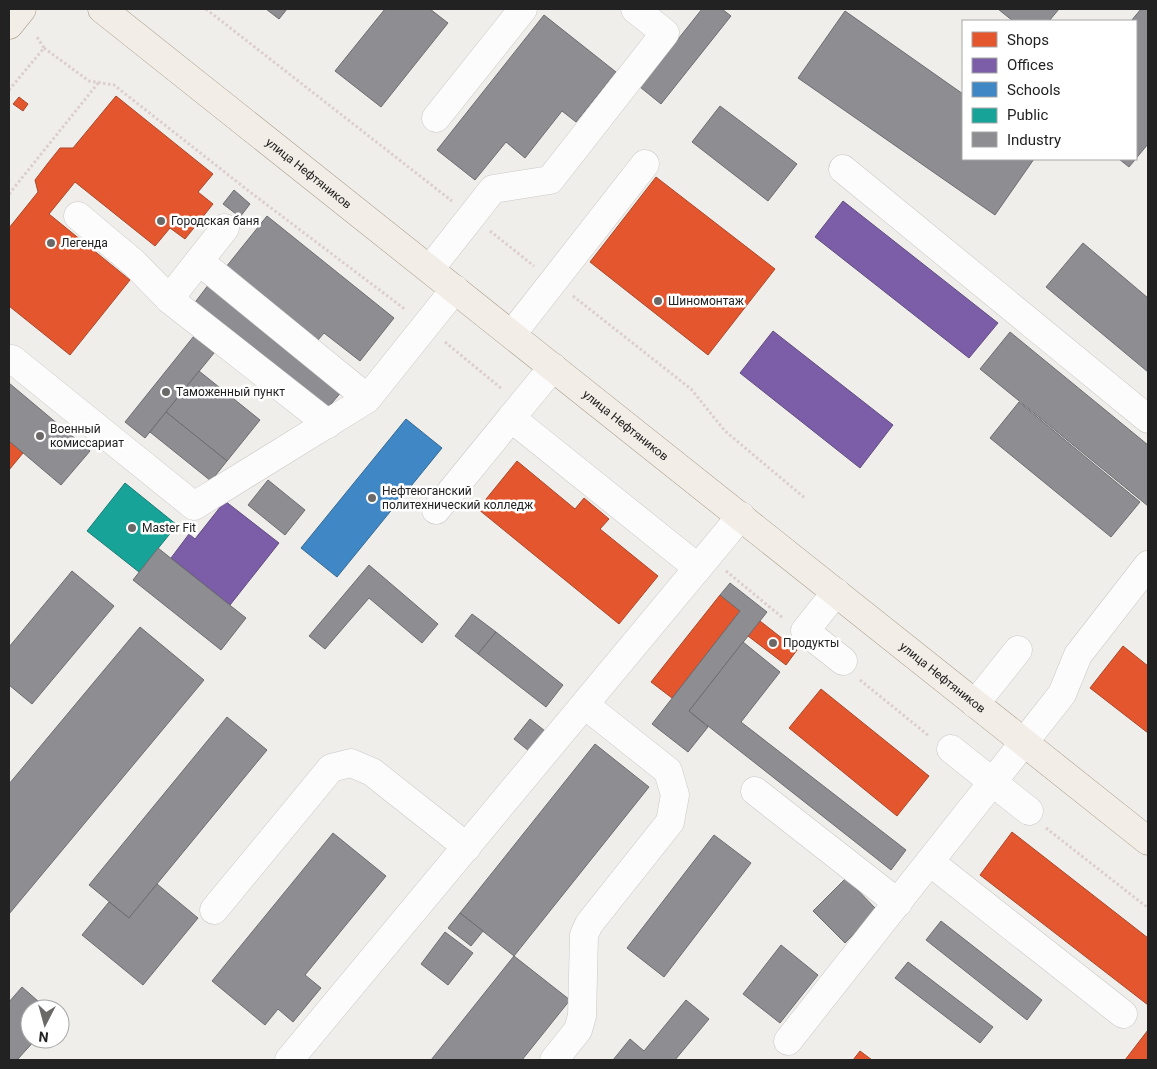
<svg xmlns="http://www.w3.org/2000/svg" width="1157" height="1069" font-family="Roboto,sans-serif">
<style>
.shops{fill:#e4572e;stroke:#aa472a}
.offices{fill:#7b5ea7;stroke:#604c7f}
.schools{fill:#3f88c5;stroke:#366994}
.public{fill:#17a398;stroke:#1a7c75}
.industry{fill:#8d8d92;stroke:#6d6d70}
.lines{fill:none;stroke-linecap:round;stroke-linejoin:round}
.minor-casing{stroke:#c9c8c7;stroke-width:29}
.major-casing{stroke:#a79c86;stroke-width:29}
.path{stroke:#dccecd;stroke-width:3;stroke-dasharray:2.5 2.5;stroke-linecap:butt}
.minor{stroke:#fdfcfc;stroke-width:28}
.major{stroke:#f3ede7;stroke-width:28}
.poi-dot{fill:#6a6968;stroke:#fff;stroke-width:2}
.labels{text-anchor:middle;stroke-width:5;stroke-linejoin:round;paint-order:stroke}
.street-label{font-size:12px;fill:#222;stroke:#fff}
.poi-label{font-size:12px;fill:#222;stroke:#fff;text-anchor:start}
</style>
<rect width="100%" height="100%" fill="#f0eeeb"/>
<!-- shops -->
<g class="shops">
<polygon points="116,96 213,174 198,192 213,204 185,239 170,228 155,246 75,182 49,214 130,280 70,355 9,306 9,228 38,192 35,180 48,163 60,148 73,148"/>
<polygon points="19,97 28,104 23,111 13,104"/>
<polygon points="656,177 775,269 708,355 590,262"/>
<polygon points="9,441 23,453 9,470"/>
<polygon points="517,461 575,509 584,498 609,519 600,529 658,576 619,624 478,509"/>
<polygon points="720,595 740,611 672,698 651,682"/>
<polygon points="760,621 797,650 786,665 748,636"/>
<polygon points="1123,646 1148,666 1148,733 1090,688"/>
<polygon points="821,689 929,776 897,816 789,728"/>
<polygon points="1012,832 1148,938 1148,1005 980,875"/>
<polygon points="1148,1030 1148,1060 1125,1060"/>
<polygon points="860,1051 872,1060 853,1060"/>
</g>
<!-- offices -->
<g class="offices">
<polygon points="843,201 998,323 969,358 815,237"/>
<polygon points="773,331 893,425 860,468 740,373"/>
<polygon points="225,501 279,543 230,605 171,558 189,534 195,539"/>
</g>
<!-- schools -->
<polygon class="schools" points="406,419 442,448 337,577 301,548"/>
<!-- public -->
<polygon class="public" points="125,483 177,525 139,572 87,531"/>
<!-- industry -->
<g class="industry">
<polygon points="266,9 287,9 279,19"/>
<polygon points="385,9 430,9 448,23 381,107 335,71"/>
<polygon points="702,9 722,9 731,16 661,104 640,87"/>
<polygon points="998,9 1059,9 1049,21 1013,21"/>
<polygon points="1141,9 1148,9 1148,144 1129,167 1119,159 1136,159 1136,21 1131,21"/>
<polygon points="845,11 963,94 963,159 1034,159 995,215 798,78"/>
<polygon points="544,15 616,72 576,122 562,111 525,158 506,142 475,180 437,150"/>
<polygon points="720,106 797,164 768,201 692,142"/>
<polygon points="234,190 250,204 240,217 223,204"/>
<polygon points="267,216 394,318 360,361 324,333 318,340 226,267"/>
<polygon points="1083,243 1148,298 1148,372 1046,287"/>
<polygon points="209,284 343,390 326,410 193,305"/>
<polygon points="1010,332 1148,445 1148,506 980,369"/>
<polygon points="194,336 214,353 145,438 125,422"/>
<polygon points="199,371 260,420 227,461 166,412"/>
<polygon points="9,383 90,451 61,485 9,441"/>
<polygon points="1019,402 1140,502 1111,537 990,438"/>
<polygon points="166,412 227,461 211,481 150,432"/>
<polygon points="268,480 305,510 285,535 248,505"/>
<polygon points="158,548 246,618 221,650 133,580"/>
<polygon points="369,565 438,624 422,643 369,598 325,649 309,636"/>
<polygon points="72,571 114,606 32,704 9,685 9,647"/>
<polygon points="730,583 767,612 689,711 708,727 688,752 652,724 740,611 720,595"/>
<polygon points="472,614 496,632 478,654 455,636"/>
<polygon points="140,627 204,680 9,914 9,784"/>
<polygon points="496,632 563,685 546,707 478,654"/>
<polygon points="743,642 780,672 741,722 906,850 891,870 689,711"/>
<polygon points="227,717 267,750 129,918 89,885"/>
<polygon points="530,719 545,731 529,751 514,739"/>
<polygon points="595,744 649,787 514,956 460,913"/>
<polygon points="333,833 386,876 305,975 321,988 293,1022 278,1009 265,1025 212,981"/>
<polygon points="714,835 751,863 664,977 627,948"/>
<polygon points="846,878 877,910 845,943 813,911"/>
<polygon points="157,884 198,918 143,985 82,935 109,902 129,918"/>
<polygon points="460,913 483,931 471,946 448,928"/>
<polygon points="941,921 1042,1000 1027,1020 926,940"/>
<polygon points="445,932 473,953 448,985 421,964"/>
<polygon points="781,945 818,975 780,1023 743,994"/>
<polygon points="514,956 570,1000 522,1060 431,1060"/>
<polygon points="908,962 993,1027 980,1043 895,978"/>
<polygon points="22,987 47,1009 30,1009 30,1039 36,1039 17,1060 9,1060 9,1002"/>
<polygon points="686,1000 709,1019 675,1060 613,1060 630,1039 644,1051"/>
</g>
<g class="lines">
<defs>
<g id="minor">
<polyline points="436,118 523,9"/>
<polyline points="843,169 1148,419"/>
<polyline points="78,216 134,263 169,299"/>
<polyline points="225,228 169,299 328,424"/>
<polyline points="199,261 367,398"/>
<polyline points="430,269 493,189 550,180 665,33 635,9"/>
<polyline points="512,334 645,164"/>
<polyline points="12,359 194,506 367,399 455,289"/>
<polyline points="553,367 511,418 698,568"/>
<polyline points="436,510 511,418"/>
<polyline points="836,592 805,631 843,661"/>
<polyline points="975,704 1018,650"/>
<polyline points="951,749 1029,811"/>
<polyline points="755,791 898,903"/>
<polyline points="930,862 1123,1014"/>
<polyline points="214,910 331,768 351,763 372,772 467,847"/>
<polyline points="788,1041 1062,694 1078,655 1148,565"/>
<polyline points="289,1060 741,516"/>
<polyline points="554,1060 578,1030 582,1016 584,935 589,924 670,822 675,795 668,771 585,705"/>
</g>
<g id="major">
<path id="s1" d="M102,9L1148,841"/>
<polyline points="9,25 22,9"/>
</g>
</defs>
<!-- minor casing -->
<use href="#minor" class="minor-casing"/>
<!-- major casing -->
<use href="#major" class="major-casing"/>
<!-- path -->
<g class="path">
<polyline points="206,9 452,201"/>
<polyline points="44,48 89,81 114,85 250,192 406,310"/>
<polyline points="9,90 44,48 37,37"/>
<polyline points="9,194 99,82"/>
<polyline points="490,231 534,266"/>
<polyline points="573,296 691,389 725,431 806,499"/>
<polyline points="445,342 502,389"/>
<polyline points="726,571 783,618"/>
<polyline points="860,680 929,736"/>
<polyline points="1046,828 1148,908"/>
</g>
<!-- minor -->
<use href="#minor" class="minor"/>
<!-- major -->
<use href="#major" class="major"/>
</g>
<!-- markers -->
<g class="poi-dot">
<circle cx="161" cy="221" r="5"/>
<circle cx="51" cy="243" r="5"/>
<circle cx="658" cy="301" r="5"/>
<circle cx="166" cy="392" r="5"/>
<circle cx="40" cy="436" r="5"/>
<circle cx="372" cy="498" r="5"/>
<circle cx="132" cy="528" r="5"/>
<circle cx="773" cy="643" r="5"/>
</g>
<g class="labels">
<!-- street labels -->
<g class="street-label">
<text dy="4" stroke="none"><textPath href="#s1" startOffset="264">улица Нефтяников</textPath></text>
<text dy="4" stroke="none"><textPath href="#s1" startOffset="669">улица Нефтяников</textPath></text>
<text dy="4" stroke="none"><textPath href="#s1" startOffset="1074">улица Нефтяников</textPath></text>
</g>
<!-- poi labels -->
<g class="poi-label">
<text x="171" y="225">Городская баня</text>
<text x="61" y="247">Легенда</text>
<text x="668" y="305">Шиномонтаж</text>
<text x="176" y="396">Таможенный пункт</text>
<text x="50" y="433">Военный<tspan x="50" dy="14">комиссариат</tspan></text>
<text x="382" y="495">Нефтеюганский<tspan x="382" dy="14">политехнический колледж</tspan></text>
<text x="142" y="532">Master Fit</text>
<text x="783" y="647">Продукты</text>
</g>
</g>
<!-- border -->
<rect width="1157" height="1069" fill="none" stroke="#222222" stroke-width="20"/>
<!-- legend -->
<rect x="962" y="20" width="175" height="140" fill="#ffffff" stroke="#a7a7a7"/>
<rect x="972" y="32" width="25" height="15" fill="#e4572e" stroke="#a7a7a7"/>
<text x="1007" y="45" font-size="15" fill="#222222">Shops</text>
<rect x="972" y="58" width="25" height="15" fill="#7b5ea7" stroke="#a7a7a7"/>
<text x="1007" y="70" font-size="15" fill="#222222">Offices</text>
<rect x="972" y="82" width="25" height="15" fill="#3f88c5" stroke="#a7a7a7"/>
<text x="1007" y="95" font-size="15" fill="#222222">Schools</text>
<rect x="972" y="108" width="25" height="15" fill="#17a398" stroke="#a7a7a7"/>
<text x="1007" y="120" font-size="15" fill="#222222">Public</text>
<rect x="972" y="132" width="25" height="15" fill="#8d8d92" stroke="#a7a7a7"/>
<text x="1007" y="145" font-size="15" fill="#222222">Industry</text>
<!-- north arrow -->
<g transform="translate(45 1024) rotate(186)"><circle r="24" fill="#ffffff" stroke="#a7a7a7"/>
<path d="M0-4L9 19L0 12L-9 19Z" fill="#6a6968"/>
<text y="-8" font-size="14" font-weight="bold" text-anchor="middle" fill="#222222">N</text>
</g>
</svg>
